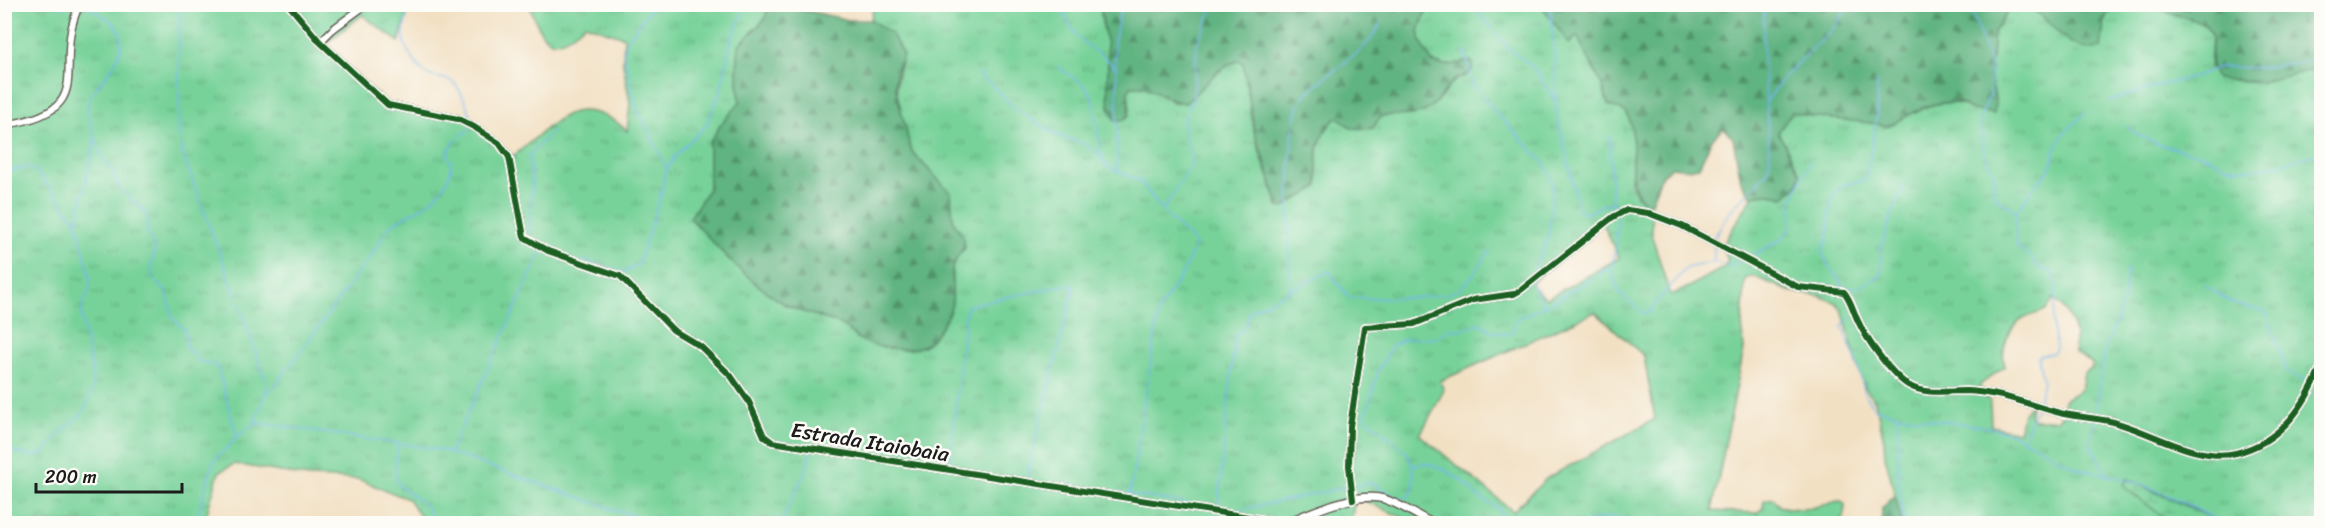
<svg xmlns="http://www.w3.org/2000/svg" width="2326" height="528" font-family="Sriracha,sans-serif">
<style>
.grass{fill:url(#grass-tufts);stroke:#4a775a;stroke-width:1.5;fill-rule:evenodd}
.forest{fill:url(#forest-firs);stroke:#3e684e;stroke-width:1.5}
.wetland{fill:url(#wetland-marsh);stroke:#4a775a;stroke-width:1.5}
.lines{fill:none;stroke-linecap:round;stroke-linejoin:round}
.stream{stroke:#74b7e9;stroke-width:1.5}
.minor-casing{stroke:#676156;stroke-width:9}
.tertiary-casing{stroke:#676156;stroke-width:10}
.minor{stroke:#fff;stroke-width:6}
.tertiary{stroke:#fff;stroke-width:7}
.cycleway-casing{stroke:#fdfcf7;stroke-width:10}
.cycleway{stroke:#1b5e20;stroke-width:6}
.labels{text-anchor:middle;stroke-width:5;stroke-linejoin:round;paint-order:stroke}
.street-label{font-size:21px;fill:#1c1c1c;stroke:#fdfcf7}
</style>
<defs>
<pattern id="grass-tufts" width="24" height="20" patternUnits="userSpaceOnUse" patternTransform="scale(1.5)"><rect width="24" height="20" fill="#77d299"/><path d="M3 7l-1-3M5 7V3M7 7l1-3M15 17l-1-3M17 17v-4M19 17l1-3" fill="none" stroke="#66b483"/></pattern>
<pattern id="forest-firs" width="22" height="20" patternUnits="userSpaceOnUse" patternTransform="scale(1.5)"><rect width="22" height="20" fill="#61b481"/><path d="M5 1l3.5 6h-7zM16 11l3.5 6h-7z" fill="#4f9269"/></pattern>
<pattern id="wetland-marsh" width="20" height="14" patternUnits="userSpaceOnUse" patternTransform="scale(1.5)"><rect width="20" height="14" fill="#77d299"/><path d="M1 5h8M5 5V1M11 12h8M15 12V8" fill="none" stroke="#66b483"/></pattern>
</defs>
<rect width="100%" height="100%" fill="#fdfcf7"/>
<filter id="ink" filterUnits="userSpaceOnUse"><feTurbulence type="fractalNoise" baseFrequency=".0167" numOctaves="2"/><feDisplacementMap in="SourceGraphic" scale="12" xChannelSelector="R" yChannelSelector="G"/><feConvolveMatrix kernelMatrix="1 2 1 2 8 2 1 2 1" color-interpolation-filters="sRGB"/></filter>
<filter id="wash" filterUnits="userSpaceOnUse"><feTurbulence type="fractalNoise" baseFrequency=".008" numOctaves="4" result="noise"/><feDisplacementMap in="SourceGraphic" scale="24" xChannelSelector="R" yChannelSelector="G"/><feGaussianBlur stdDeviation="1.35" result="paint"/><feColorMatrix in="noise" values="0 0 0 0 0 0 0 0 0 0 0 0 0 0 0 0 0 1.4 0 .05"/><feComposite in="paint" operator="in"/></filter>
<g filter="url(#wash)">
<rect width="100%" height="100%" fill="#f2e0c3"/>
<!-- grass -->
<path class="grass" d="M4,5H410L399,42L362,15L324,45L389,106L465,118L513,156C528,145 550,123 566,115C587,105 613,116 627,131L630,103L623,63L624,37L585,24C548,57 544,41 529,5H770L764,20L739,45L737,71L740,102L719,127L709,188L702,201L716,246L740,270L785,305L842,325L860,340L904,350L952,304C950,281 947,265 965,248L963,236L953,221L950,193L913,153L910,146C902,119 889,88 902,61L892,34L871,20L872,13L876,5H1101V17L1108,48L1109,109L1130,110L1128,92L1131,86C1149,84 1160,94 1175,103L1197,89L1229,64L1239,60L1244,63C1249,86 1249,111 1255,134C1260,158 1272,182 1278,207C1292,201 1307,196 1318,186C1317,157 1313,140 1336,118L1341,119L1351,128H1372L1382,116C1399,113 1418,116 1434,104C1448,94 1445,82 1466,76L1464,62C1451,67 1444,66 1432,62C1426,51 1415,36 1421,24C1424,17 1426,12 1428,5H1541L1569,43L1577,35L1603,87L1608,105L1626,111L1634,133L1631,183L1638,197L1649,207L1652,217V236L1670,295L1683,290L1725,267L1728,260L1722,246L1752,197C1764,192 1772,194 1784,197L1798,185L1800,174L1778,132L1792,111L1878,124L1886,127C1913,113 1944,91 1973,110L1995,99L1990,77L1994,32L2010,6L2027,5L2046,18L2101,48L2104,22L2110,5H2153L2169,13L2202,22L2212,33L2210,68L2294,74L2321,68V523H2223L2128,479V490L2171,523H1902L1885,456L1884,440L1875,401L1865,388L1860,375L1843,313L1837,303L1820,296L1789,291L1753,276L1745,279L1742,322L1744,349L1712,511L1757,513L1763,508L1764,500L1773,498L1779,506C1793,510 1808,510 1822,505C1829,503 1833,501 1841,501L1845,505L1843,523H1415L1356,497L1350,524H426L408,499L358,479L308,477L235,464L219,472L204,523H5ZM1601,220L1619,258L1546,299L1531,284ZM2054,298C2064,308 2072,319 2075,333C2076,338 2074,347 2075,353L2092,363V368L2084,373C2080,397 2082,387 2064,400L2062,415L2057,420H2033L2030,415L2031,404L2023,414L2019,432L1991,426L1990,401L1981,392L1980,385L2005,366C2000,350 2008,326 2025,318C2041,310 2045,316 2054,298ZM1595,312L1644,356L1655,419L1547,478L1513,511L1420,435L1444,390L1440,381Z"/>
<!-- forest -->
<g class="forest">
<path d="M770,4L781,5L849,20H871L892,34L903,55L896,73L895,86L910,146L913,153L951,193L953,221L963,236L965,248C944,268 955,279 952,303C951,313 934,340 925,345C911,353 872,348 859,339C852,335 848,328 841,325C823,316 802,314 785,304C748,283 719,248 690,218L709,188V144L719,127L740,102L737,71L739,45L764,20Z"/>
<path d="M1101,5H1428C1426,12 1424,17 1421,24C1415,36 1426,51 1432,62C1450,68 1453,63 1470,61L1473,63C1473,77 1464,74 1455,80C1443,88 1438,105 1425,111C1412,118 1396,114 1382,116L1372,128L1366,129L1351,128L1341,119L1336,118C1313,140 1317,157 1318,186C1307,196 1294,198 1284,208L1278,207L1270,177L1255,134L1243,63L1239,61L1229,64L1218,71L1186,103C1164,102 1155,84 1131,86L1128,92L1129,115L1124,120H1115C1102,98 1111,70 1107,46C1105,32 1101,19 1101,5Z"/>
<path d="M1541,5V4L2013,5L1994,32L1990,77L1995,100L1994,114L1973,110L1958,102L1940,103L1924,107L1887,127L1878,124L1809,116L1792,112L1778,132L1800,174L1798,185L1784,197C1772,194 1764,192 1752,197L1741,182L1733,138L1723,128L1711,141L1699,167L1687,169L1672,167L1662,175L1649,207C1615,177 1645,150 1626,112L1608,105L1603,87L1577,36L1569,44Z"/>
<path d="M2027,5H2110L2104,22L2101,48C2064,54 2054,20 2027,5Z"/>
<path d="M2153,5H2321V68L2261,82L2216,79C2209,66 2212,57 2212,42C2212,18 2188,19 2170,13C2165,11 2159,7 2153,5Z"/>
<polygon points="1895,496 1902,523 1882,523 1882,508"/>
</g>
<!-- wetland -->
<polygon class="wetland" points="2127,479 2223,523 2171,523 2128,490 2124,486"/>
<g class="lines">
<!-- stream -->
<g class="stream">
<polyline points="55,4 65,7 76,4"/>
<path d="M84,4C94,11 108,17 116,26C134,49 102,80 89,97L87,111L101,156L112,171L119,187L145,212L148,222L147,233L155,248L151,265L153,279L167,293L172,317L185,330L187,351L194,352L198,361L215,365L218,369L236,433L235,440"/>
<polyline points="179,4 179,134 182,153 239,304 266,382 266,393 254,424"/>
<path d="M409,4C407,16 402,30 404,41C406,51 420,71 428,75C435,78 444,77 451,81C460,86 470,111 471,121"/>
<polyline points="654,4 625,43 624,56 637,108 667,169"/>
<path d="M1059,4C1067,17 1070,31 1082,41C1095,53 1102,52 1115,68"/>
<polyline points="1472,4 1510,50 1535,69 1555,101"/>
<polyline points="1550,4 1555,63 1556,110 1579,209 1585,214 1605,204 1612,203"/>
<polyline points="1969,4 1990,63 1991,93 1980,119 1984,153 1995,177 1993,192 1999,200 2016,211"/>
<polyline points="1465,52 1472,83 1499,116 1544,163 1551,177 1553,191 1548,238 1530,279"/>
<polyline points="1058,67 1083,84 1092,96 1102,157"/>
<polyline points="977,74 992,85 1008,102 1029,118 1057,135 1084,144 1096,152 1108,167 1142,182 1160,209 1194,242 1194,249 1181,276 1159,310 1130,493"/>
<polyline points="2109,101 2168,83 2191,78 2219,67 2259,68 2322,59"/>
<polyline points="1766,102 1785,76 1833,29 1850,4"/>
<path d="M2127,127C2152,146 2171,147 2201,154C2211,156 2219,165 2230,167C2259,174 2293,159 2322,153"/>
<polyline points="1610,136 1612,203 1616,212"/>
<polyline points="1117,171 1117,79 1114,43 1121,4"/>
<polyline points="4,172 28,167 36,171 77,222"/>
<polyline points="1163,210 1191,165 1191,155 1186,140 1183,123 1187,109 1193,101 1197,44 1214,4"/>
<polyline points="1617,219 1616,246 1611,270 1619,293 1644,314 1651,311 1655,304 1686,268 1714,262 1731,266 1741,261"/>
<polyline points="529,236 532,185 529,155 553,131"/>
<polyline points="1714,240 1714,237 1731,210 1766,174 1770,160 1763,53 1764,4"/>
<polyline points="1714,245 1714,261"/>
<polyline points="1748,258 1780,240 1791,228 1792,199 1810,162"/>
<polyline points="584,260 624,272 638,265 661,195 665,173 675,156 706,125 720,93 731,41 744,9 743,4"/>
<polyline points="1532,283 1544,305"/>
<polyline points="2204,285 2232,303 2266,312 2287,372 2310,383"/>
<polyline points="1848,288 1860,287 1881,274 1881,248 1892,214 1905,184"/>
<path d="M1290,290C1290,254 1284,121 1303,98C1325,71 1371,53 1381,21"/>
<path d="M1848,293L1827,263L1822,250C1823,246 1827,242 1828,238C1831,221 1825,198 1843,185C1852,179 1860,187 1867,176L1877,114V81"/>
<path d="M1851,316L1842,326L1857,363L1866,397L1874,408C1915,422 1959,420 2000,430C2026,437 2047,453 2070,465C2084,472 2107,474 2123,479C2159,489 2191,506 2224,524"/>
<polyline points="2315,384 2322,388"/>
<path d="M266,393L275,386L378,246C382,240 384,230 390,226C414,208 432,209 447,180C452,169 453,164 447,154L454,142L469,129"/>
<path d="M2038,405L2043,381L2038,358L2041,355L2053,353L2056,349C2057,340 2052,331 2053,321C2054,306 2061,283 2050,271L2038,268L2031,257L2017,246L2015,240L2016,213L2032,189L2049,171L2059,139L2086,112"/>
<polyline points="1898,414 1899,486 1904,524"/>
<polyline points="2095,417 2105,348 2123,305 2127,269"/>
<polyline points="2094,422 2090,445 2107,474"/>
<polyline points="2024,438 2036,409"/>
<polyline points="398,443 395,466 396,480 401,487 426,506 436,524"/>
<polyline points="4,448 25,455 42,455 64,429 83,413 92,392 92,373 82,319 82,306 90,288 90,276 77,223 95,138"/>
<polyline points="450,452 541,252"/>
<polyline points="1413,466 1425,463 1443,469 1465,483 1477,496 1499,509 1504,524"/>
<polyline points="949,467 966,309 970,305 1065,285 1074,286 1026,479"/>
<polyline points="1063,484 1235,511 1347,487"/>
<path d="M1355,487L1370,482L1398,498H1406L1412,493C1415,479 1414,465 1407,453L1365,417L1379,369L1393,345L1405,339L1437,338L1449,329L1462,330L1480,323L1494,332L1509,334L1513,331L1515,321L1519,318L1555,301L1607,269L1611,270"/>
<path d="M1218,506L1235,335L1245,328L1250,311L1329,271L1349,298C1373,298 1444,301 1461,288C1473,278 1480,262 1490,251"/>
<polyline points="195,524 214,460 248,427 259,423 441,450 619,511 662,524"/>
<polyline points="780,524 806,470 811,451"/>
<polyline points="1581,524 1607,517 1630,519"/>
</g>
</g>
</g>
<g filter="url(#ink)">
<g class="lines">
<defs>
<g id="minor">
<polyline points="320,42 333,29 367,4"/>
<path d="M4,125C104,110 49,66 80,4"/>
</g>
<g id="tertiary">
<polyline points="288,4 320,42 388,105 458,119 474,127 499,143 509,157 524,237 548,251 620,276 673,330 700,346 731,376 749,402 764,436 772,442 1293,524"/>
<path d="M1353,500L1349,466L1350,426L1365,327L1414,324L1473,300L1514,294L1521,290L1613,217L1627,210L1648,213L1682,226L1798,287L1844,292C1851,300 1853,311 1858,321C1866,339 1891,374 1908,385C1924,395 1948,391 1966,391C2000,392 2032,406 2064,414C2079,417 2094,418 2109,421C2148,429 2195,463 2236,453C2281,442 2305,406 2322,365"/>
<path d="M1288,522C1312,512 1358,491 1384,499C1401,504 1418,517 1435,524"/>
</g>
</defs>
<!-- minor casing -->
<use href="#minor" class="minor-casing"/>
<!-- tertiary casing -->
<use href="#tertiary" class="tertiary-casing"/>
<!-- minor -->
<use href="#minor" class="minor"/>
<!-- tertiary -->
<use href="#tertiary" class="tertiary"/>
<defs>
<g id="cycleway">
<polyline points="288,4 320,42 388,105 458,119 474,127 499,143 509,157 524,237 548,251 620,276 673,330 700,346 731,376 749,402 764,436 772,442 1293,524"/>
<path d="M1353,500L1349,466L1350,426L1365,327L1414,324L1473,300L1514,294L1521,290L1613,217L1627,210L1648,213L1682,226L1798,287L1844,292C1851,300 1853,311 1858,321C1866,339 1891,374 1908,385C1924,395 1948,391 1966,391C2000,392 2032,406 2064,414C2079,417 2094,418 2109,421C2148,429 2195,463 2236,453C2281,442 2305,406 2322,365"/>
</g>
</defs>
<!-- cycleway casing -->
<use href="#cycleway" class="cycleway-casing"/>
<!-- cycleway -->
<use href="#cycleway" class="cycleway"/>
</g>
</g>
<g class="labels">
<!-- street labels -->
<g class="street-label">
<text transform="translate(870 442) rotate(9)" y="7">Estrada Itaiobaia</text>
</g>
</g>
<!-- margin -->
<rect width="2326" height="528" fill="none" stroke="#fdfcf7" stroke-width="24"/>
<!-- scale -->
<path d="M36 483v9h146v-9" fill="none" stroke="#1c1c1c" stroke-width="3"/>
<text x="45" y="483" font-size="18" fill="#1c1c1c" stroke="#fdfcf7" stroke-width="4.5" paint-order="stroke">200 m</text>
</svg>
